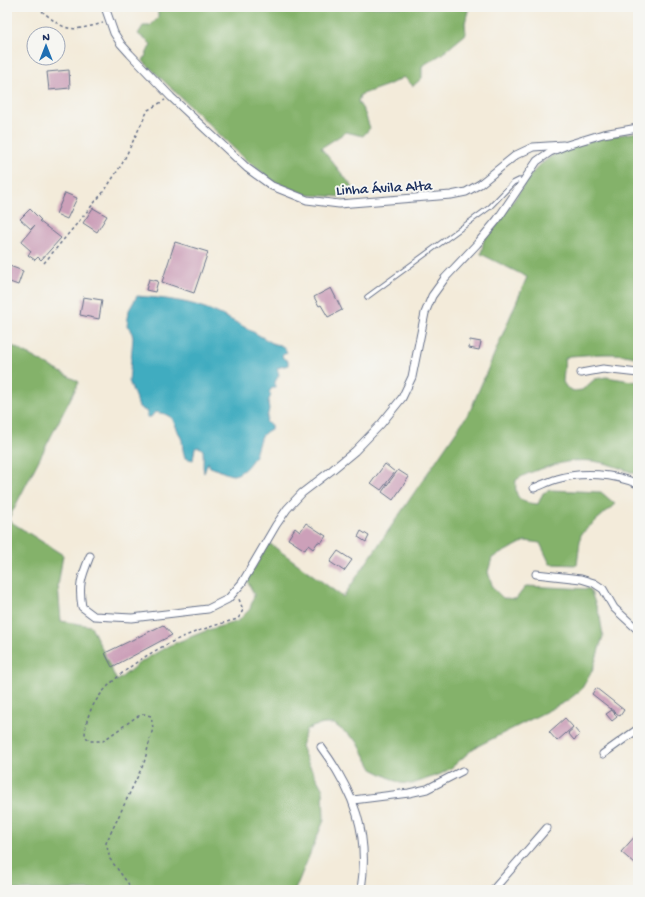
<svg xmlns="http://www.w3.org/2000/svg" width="645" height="897" font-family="'Gochi Hand',sans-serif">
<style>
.forest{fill:#84b26a;stroke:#507064}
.water{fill:#41acc0;stroke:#2e6e8f}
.building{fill:#cca0b9}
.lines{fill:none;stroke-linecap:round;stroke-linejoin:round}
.lane-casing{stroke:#677189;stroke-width:5.5}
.street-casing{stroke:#677189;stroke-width:9}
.path{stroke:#677189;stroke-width:1.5;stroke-dasharray:3 3;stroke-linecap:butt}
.lane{stroke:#fff;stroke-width:3.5}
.street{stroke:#fff;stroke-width:7}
.labels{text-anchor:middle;stroke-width:4;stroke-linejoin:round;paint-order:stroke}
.street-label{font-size:15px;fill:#1b2f5e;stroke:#f6f6f2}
</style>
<rect width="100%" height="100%" fill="#f6f6f2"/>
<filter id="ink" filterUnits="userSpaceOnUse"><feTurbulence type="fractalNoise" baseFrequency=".025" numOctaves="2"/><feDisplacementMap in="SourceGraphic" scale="8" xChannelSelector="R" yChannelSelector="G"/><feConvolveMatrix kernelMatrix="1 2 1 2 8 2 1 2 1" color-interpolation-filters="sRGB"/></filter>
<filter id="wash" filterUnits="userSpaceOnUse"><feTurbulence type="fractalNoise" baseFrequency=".012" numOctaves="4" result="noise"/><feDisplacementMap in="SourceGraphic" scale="16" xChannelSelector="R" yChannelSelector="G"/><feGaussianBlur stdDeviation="0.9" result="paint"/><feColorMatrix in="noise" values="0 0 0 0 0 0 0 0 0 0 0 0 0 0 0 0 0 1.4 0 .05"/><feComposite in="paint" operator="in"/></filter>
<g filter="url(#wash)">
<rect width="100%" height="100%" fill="#f3ebda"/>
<!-- forest -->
<g class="forest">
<polygon points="158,7 469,7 465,23 466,34 442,54 422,66 422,78 413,86 404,77 388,85 360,95 358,102 364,111 370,128 363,136 346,132 321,148 359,195 343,197 308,195 275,182 247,161 143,61 151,44 138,34 143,26 150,26 158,18"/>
<path d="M638,132V228C629,234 630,242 632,251L638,253V358C616,351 592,355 569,356L565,359L563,382L567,388L574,391L582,390L595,379L606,377L638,382V475C601,460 583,455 544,468C534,471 525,474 516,480C514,499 521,503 538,504L543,493L550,490L601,492L615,504L581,534L577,565L550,564L540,543L525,541L492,558L488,572L493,588L503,598L516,599L526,586L590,589L600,617L603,636L593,669L581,690L567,701L474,748L451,768L441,774L412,784L400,783L372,769L357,741L334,724H324L315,726L306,730L301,746L308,763L323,790L324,820L295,890H7V343L79,382L8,520L63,555L58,586L61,621L91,626L117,681L139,663L168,646L208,630L238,621L250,609L254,595L247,580L269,543L343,597L470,411L527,277L481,254L484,239L495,228L532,173L541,164L553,155L571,147L604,137Z"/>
</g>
<!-- water -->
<path class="water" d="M137,296C159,298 183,300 205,308C229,317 251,331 274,344C281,345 285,346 287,353L282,355L283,358L288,361V365L277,368L279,375L275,382V388H272L269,392L271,395L268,402L269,409L266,422L271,425V429C260,434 259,442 256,452C254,460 242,475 233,475C228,475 217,469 210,467L208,462L204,473C202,465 204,458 203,450L199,447L195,448L193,460L185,458L183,450L182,440L172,418L165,414L155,412L151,417H147V412L139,407L129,381L133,338L131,329L127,326L129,310Z"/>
<g id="blocks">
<!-- building -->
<g class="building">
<polygon points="69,70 70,88 49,90 47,72"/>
<polygon points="65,193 77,198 67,219 56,214"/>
<polygon points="93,208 107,216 97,232 83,223"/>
<polygon points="30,209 41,220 39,221 61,238 41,260 38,257 35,260 28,255 31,251 21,242 35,225 31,229 20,219"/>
<polygon points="175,242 208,252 194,293 162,282"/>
<polygon points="7,265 23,271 18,285 7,281"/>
<polygon points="149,279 158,281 155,292 146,290"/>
<polygon points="331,288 342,310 328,317 321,305 319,306 314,297"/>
<polygon points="83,297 102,300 99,319 80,315"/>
<polygon points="470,340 481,342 479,350 469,348"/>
<polygon points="385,464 395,472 381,490 371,483"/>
<polygon points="398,470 409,477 393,500 382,492"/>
<polygon points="306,523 326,536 321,543 318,542 313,549 308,545 305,550 288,539 295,528 300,532"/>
<polygon points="361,531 369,536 366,542 358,537"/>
<polygon points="338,551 352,560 344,571 330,562"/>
<polygon points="163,625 172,635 112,667 105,653"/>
<polygon points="596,688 624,710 620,716 592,694"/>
<polygon points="612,710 617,717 612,721 606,714"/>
<polygon points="565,718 573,727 557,741 549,732"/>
<polygon points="574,728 580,735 574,740 568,733"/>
<polygon points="637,834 638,836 638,860 635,864 621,852"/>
</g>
</g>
</g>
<g filter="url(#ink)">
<use href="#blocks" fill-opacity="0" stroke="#677189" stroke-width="1"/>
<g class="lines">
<defs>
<polyline id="lane" points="367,297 490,207 513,183 519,180 522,182"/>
<g id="street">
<polyline points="105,7 114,33 121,44 130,54 171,97 247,168 272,186 307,200 339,204 451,195 466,192 480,184 516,155 533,147 563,145"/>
<polyline points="581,373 603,369 638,373"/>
<path d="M534,488C542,485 550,481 557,479C582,471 615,474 638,484"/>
<path d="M90,556C82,576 78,584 82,607L94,616L132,618L208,609L228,599L242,583L276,525L287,509L302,493L332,470L355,451L381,424L402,398L412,377L425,313L432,296L445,278L477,244L497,220L537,161L550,152L567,145L603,134L638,128"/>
<polyline points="536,574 581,579 594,583 603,589 614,608 638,630"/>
<path d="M321,747C354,792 370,833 361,890"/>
<polyline points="603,754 638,729"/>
<polyline points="353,800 409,793 427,789 462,771"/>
<polyline points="493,890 547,828"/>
</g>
</defs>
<!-- lane casing -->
<use href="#lane" class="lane-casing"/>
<!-- street casing -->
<use href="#street" class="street-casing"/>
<!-- path -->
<g class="path">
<path d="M37,7C66,31 66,33 103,23"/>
<polyline points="44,263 105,190 122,164 148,110 165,100"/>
<path d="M133,890L110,859L106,843L144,763L153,728L151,716L144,714L136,717L103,741H90L85,736C85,710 101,691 120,675C155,646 194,630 238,619L243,610L239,599"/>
</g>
<!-- lane -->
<use href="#lane" class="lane"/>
<!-- street -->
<use href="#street" class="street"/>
</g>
</g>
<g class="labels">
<!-- street labels -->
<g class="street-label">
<text transform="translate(384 187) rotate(-3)" y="5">Linha Ávila Alta</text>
</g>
</g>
<!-- margin -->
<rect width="645" height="897" fill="none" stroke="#f6f6f2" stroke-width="24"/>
<!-- north arrow -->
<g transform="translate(46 46)"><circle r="19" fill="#f6f6f2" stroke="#9ea6b7"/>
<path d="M0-3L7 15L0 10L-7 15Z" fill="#1f6fb2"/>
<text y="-6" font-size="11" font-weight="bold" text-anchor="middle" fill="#1b2f5e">N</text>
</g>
</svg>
